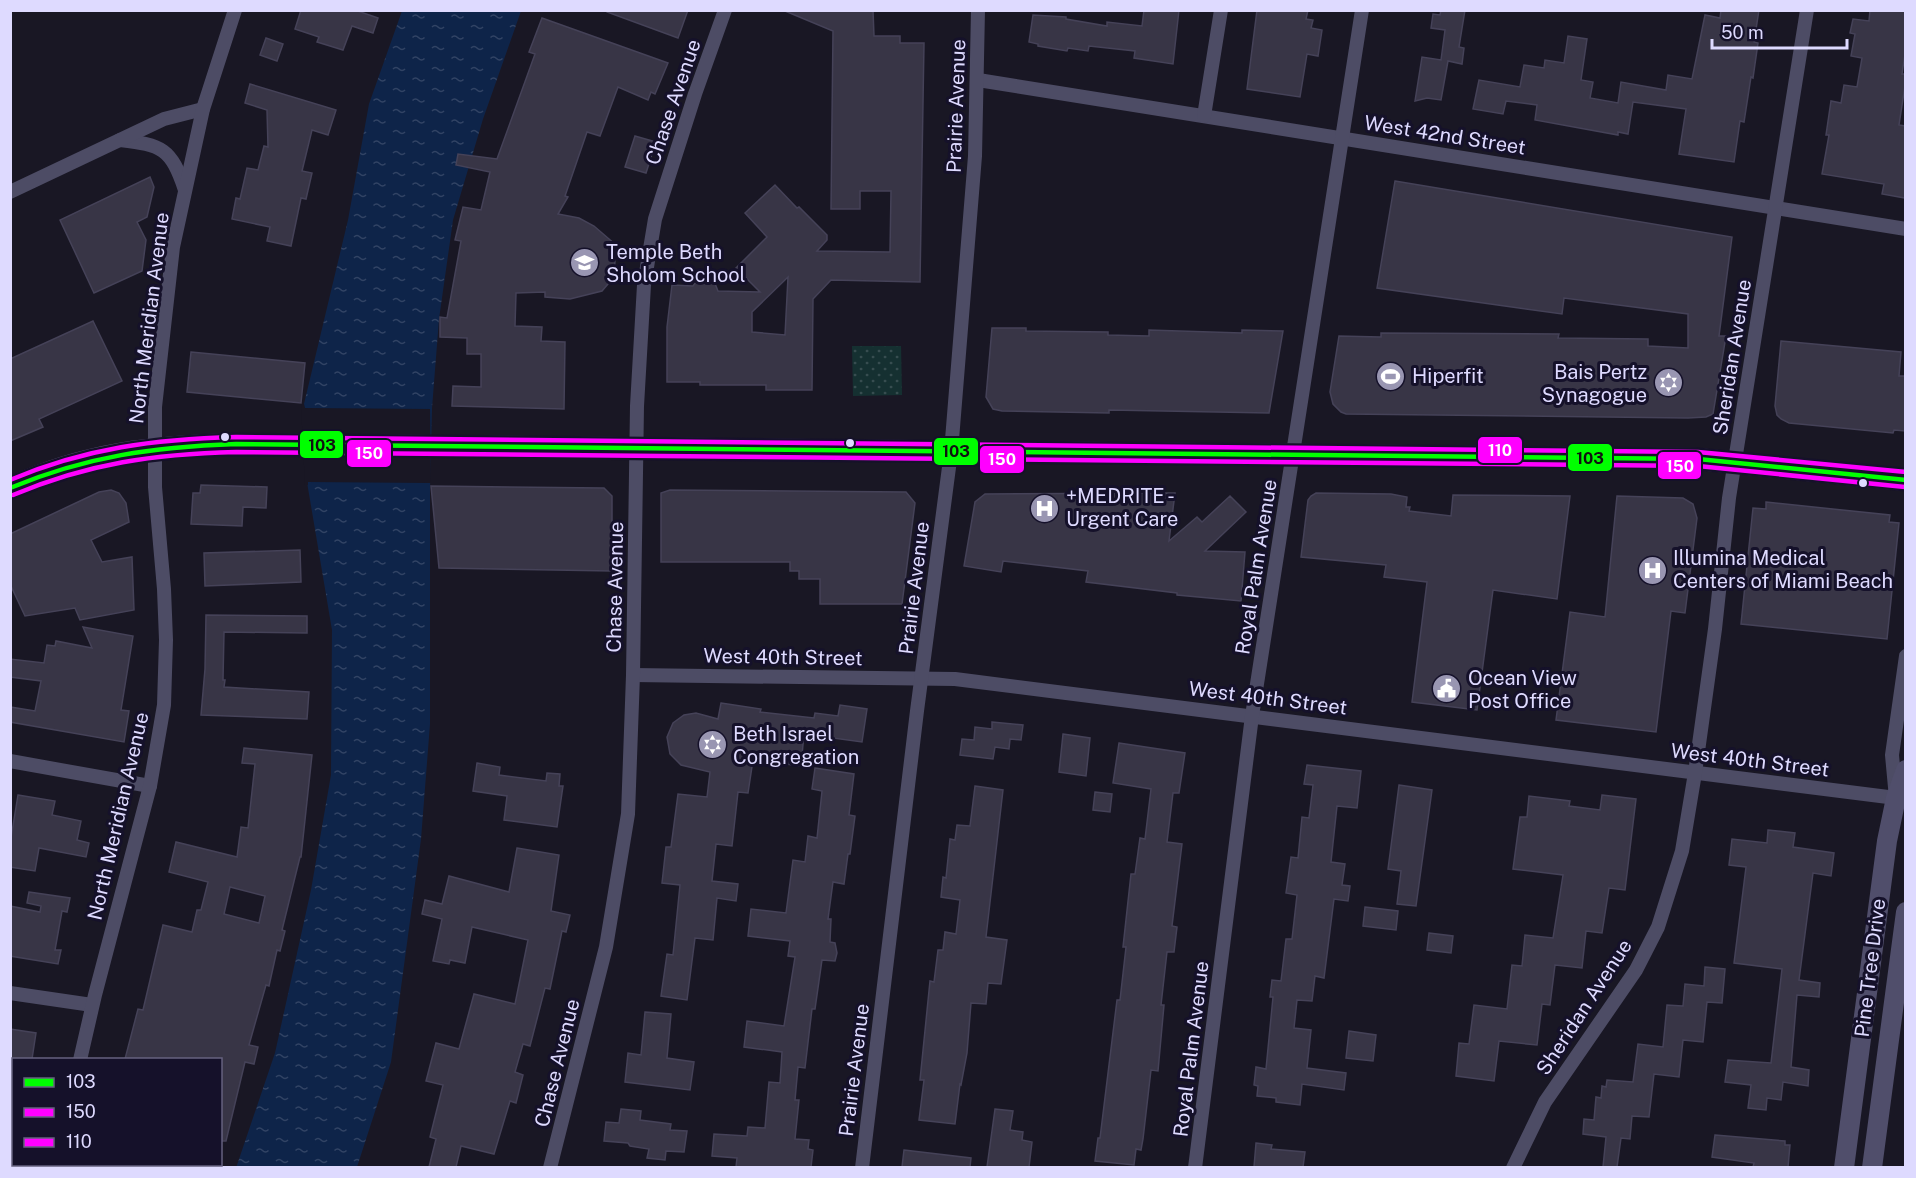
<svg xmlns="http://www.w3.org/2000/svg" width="1916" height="1178" font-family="'Public Sans',sans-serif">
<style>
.park{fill:url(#park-dots)}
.water{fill:url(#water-ripples)}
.pier{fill:#191724}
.building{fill:#383546;stroke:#454258;stroke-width:1.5;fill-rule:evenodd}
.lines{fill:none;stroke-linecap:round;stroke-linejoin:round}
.street{stroke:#4d4c65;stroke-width:14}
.secondary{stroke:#504e6b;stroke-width:20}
.primary{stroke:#605676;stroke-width:22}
.bus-1-casing{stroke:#15112a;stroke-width:9}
.bus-2-casing{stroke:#15112a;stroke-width:9}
.bus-3-casing{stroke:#15112a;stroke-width:9}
.bus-1{stroke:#0f0;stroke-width:4.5}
.bus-2{stroke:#f0f;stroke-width:4.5}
.bus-3{stroke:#f0f;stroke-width:4.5}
.bus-dot{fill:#dedaff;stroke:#15112a;stroke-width:2}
.labels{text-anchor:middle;stroke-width:6;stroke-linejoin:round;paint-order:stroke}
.street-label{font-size:20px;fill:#dedaff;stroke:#15112a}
.poi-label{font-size:20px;fill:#dedaff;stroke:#15112a;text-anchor:start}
.line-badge{stroke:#15112a;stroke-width:2}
.badge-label{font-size:16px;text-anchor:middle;font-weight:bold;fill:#fff}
.pale-badge-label{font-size:16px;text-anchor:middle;font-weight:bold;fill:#111}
</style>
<defs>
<pattern id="park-dots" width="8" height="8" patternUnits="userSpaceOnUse" patternTransform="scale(1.5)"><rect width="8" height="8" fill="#153031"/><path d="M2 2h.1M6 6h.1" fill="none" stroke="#374d50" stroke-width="1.8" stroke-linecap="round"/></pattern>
<pattern id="water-ripples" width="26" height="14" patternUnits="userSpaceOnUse" patternTransform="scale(1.5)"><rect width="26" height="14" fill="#0e2449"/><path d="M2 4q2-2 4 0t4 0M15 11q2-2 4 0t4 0" fill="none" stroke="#314364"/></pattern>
</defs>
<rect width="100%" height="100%" fill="#191724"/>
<!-- park -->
<polygon class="park" points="852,346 901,346 902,395 853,396"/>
<!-- water -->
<polygon class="water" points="402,11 521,11 483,119 453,220 439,319 432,408 430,489 430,724 421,839 391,1062 357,1167 236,1168 275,1053 311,890 331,775 332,630 307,482 304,404 348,220 369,104"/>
<!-- pier -->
<polygon class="pier" points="304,404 305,408 430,409 431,483 308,482 308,485 305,485 301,405"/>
<!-- building -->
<g class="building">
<polygon points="301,10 355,10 378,18 373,33 352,26 343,50 317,42 319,37 295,29"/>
<polygon points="607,10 688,10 678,38 607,12"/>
<path d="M873,10L874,36H900V43H924L920,282L831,280L813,299L812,390H766V385H700V382H667V327L672,285L693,286L699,278L706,276L714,281L718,291L760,292L736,268L767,237L745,213L775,185L797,208L799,207L827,235V240L817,251L890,252L891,191H860V209H831L833,31L785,11ZM788,277L785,335L752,332V312Z"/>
<polygon points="1144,10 1179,10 1173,64 1134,58 1135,51 1089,46 1088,51 1068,48 1067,51 1038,46 1038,44 1029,42 1033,15 1066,17 1066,19 1107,26 1107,22 1142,26"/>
<polygon points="1257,10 1308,10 1306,19 1313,20 1311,28 1322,30 1318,56 1307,54 1300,97 1247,89"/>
<polygon points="1441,10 1465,10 1459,47 1464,48 1462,64 1448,61 1441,100 1427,98 1415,101 1422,57 1441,60 1445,30 1431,28 1433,14 1440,15"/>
<polygon points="1721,10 1759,10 1754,42 1758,43 1753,78 1751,77 1744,122 1740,121 1734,162 1679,154 1686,109 1633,102 1628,134 1618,132 1618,135 1535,120 1537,105 1506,101 1503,114 1473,109 1479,80 1520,87 1524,65 1544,68 1545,60 1564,63 1568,36 1587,39 1581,80 1593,82 1590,98 1618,103 1621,82 1666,90 1668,75 1692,79 1705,15 1720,18"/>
<polygon points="1870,10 1905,10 1905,54 1902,74 1905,74 1905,86 1899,125 1905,126 1905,198 1882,194 1884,184 1822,174 1829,135 1826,135 1831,101 1841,103 1844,85 1857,87 1862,58 1851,56 1855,34 1850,33 1853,19 1869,21"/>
<polygon points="542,18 668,63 655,94 651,92 648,100 618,87 600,136 587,132 565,196 568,197 558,214 579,218 594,226 616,245 614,277 602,291 570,299 545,297 545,292 516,293 515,326 542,327 541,341 565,342 564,409 452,406 453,386 481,387 481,354 467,354 467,338 440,337 440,317 447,318 461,241 455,240 463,207 481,210 490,172 456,165 458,154 497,159 535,54 529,52"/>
<polygon points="266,38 283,44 277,61 260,55"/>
<polygon points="250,84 336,110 328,135 312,130 302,171 312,173 306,199 301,198 291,246 267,241 270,227 232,219 236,198 240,199 247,168 258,170 264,146 268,147 267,110 245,103"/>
<polygon points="635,136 656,142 646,173 625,167"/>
<polygon points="150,177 154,187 147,217 137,222 146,240 142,271 94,293 60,220"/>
<polygon points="1395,181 1732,237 1719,336 1726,336 1713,414 1706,417 1688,418 1346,414 1341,412 1333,404 1330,392 1339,336 1381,337 1381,333 1559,334 1558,338 1648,339 1648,346 1688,348 1688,314 1564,298 1562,314 1377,288"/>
<polygon points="93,321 122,381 39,419 43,427 10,441 10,359"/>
<polygon points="992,328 1026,328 1026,331 1108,332 1108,335 1149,336 1149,330 1242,333 1242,330 1283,331 1269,413 1109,410 1109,413 1002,411 993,409 986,397"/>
<polygon points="1781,341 1901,352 1899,376 1905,376 1905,431 1894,430 1893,433 1789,423 1781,419 1777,415 1775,406"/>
<polygon points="191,352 305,363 301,403 187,392"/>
<polygon points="201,485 267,487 266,508 243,507 242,526 191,524 193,493 200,493"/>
<polygon points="431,486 604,488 612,496 612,571 439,568"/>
<polygon points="111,490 119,493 126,503 129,522 91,540 102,562 132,557 134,610 80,620 75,608 25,616 10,584 10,534 99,492"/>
<polygon points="670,490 906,492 915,503 902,604 820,604 820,579 799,579 799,571 790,571 790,562 661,562 661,493"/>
<polygon points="1175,493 1169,541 1197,517 1202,522 1230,496 1246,512 1205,551 1245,552 1241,601 1177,595 1177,593 1086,582 1088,571 1003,561 1001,572 964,566 975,502 985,494"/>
<polygon points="1316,493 1391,494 1407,497 1406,507 1410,507 1409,511 1451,516 1453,495 1570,496 1557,599 1493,590 1477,710 1412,702 1427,582 1384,577 1386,565 1301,557 1308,500 1311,496"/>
<polygon points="1617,496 1683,498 1693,504 1697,518 1685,613 1671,611 1656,732 1556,720 1570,612 1605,617"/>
<polygon points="1766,502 1890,515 1889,522 1899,523 1887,639 1741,624 1753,508 1766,509"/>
<polygon points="300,550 301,582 205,586 204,553"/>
<polygon points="206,615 307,616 307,633 224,632 223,680 225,680 224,687 309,692 307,719 201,715 205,669"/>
<polygon points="83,627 133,636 121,710 129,711 124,742 10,722 10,707 35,711 41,681 10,677 10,659 44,663 47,645 55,646 56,641 92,648"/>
<polygon points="721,703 761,709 760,712 814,718 815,713 838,716 840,705 867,709 862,742 804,734 801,766 753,760 748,793 738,792 732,846 716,844 712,881 738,884 736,901 717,898 713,940 695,938 687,1000 661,996 667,954 673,955 680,885 662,883 666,847 671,847 678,794 707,797 710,772 681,765 670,754 667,737 673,723 684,715 696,713 718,719"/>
<polygon points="992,722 1023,725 1021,740 1010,739 1009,749 995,747 993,759 960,755 962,739 974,740 975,727 992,729"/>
<polygon points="1063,734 1090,738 1086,776 1059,772"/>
<polygon points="1119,743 1185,753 1179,793 1173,793 1167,842 1182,844 1172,926 1177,927 1174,952 1167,952 1161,1005 1164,1005 1158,1071 1151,1070 1143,1139 1141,1150 1136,1149 1134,1165 1095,1161 1098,1138 1100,1138 1117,1000 1120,1000 1126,947 1123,947 1131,874 1135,874 1140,838 1145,839 1151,789 1113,783"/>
<path d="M244,748L312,755L301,857H300L282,930L285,931L280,951L277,950L269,986L266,985L249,1045L258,1047L254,1064L245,1062L226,1141H220V1059H125L138,1009L143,1010L163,925L192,932L197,910H201L208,882L169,872L176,842L237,857L241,827L248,828L255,764L242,763ZM230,887L265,896L259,923L224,914Z"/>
<polygon points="477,763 500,767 499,775 546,781 547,773 560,774 559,786 563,786 557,827 504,820 507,796 473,791"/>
<polygon points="1307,765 1361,771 1357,808 1337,806 1331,862 1345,864 1342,885 1350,886 1348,901 1334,899 1324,978 1315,976 1312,1001 1297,1000 1294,1028 1311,1030 1307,1068 1346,1073 1344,1090 1302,1084 1300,1105 1276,1102 1276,1098 1257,1096 1258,1086 1254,1085 1256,1067 1266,1069 1273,997 1270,997 1272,980 1281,981 1286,939 1292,939 1297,895 1286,893 1291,857 1298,858 1302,817 1309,818 1313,785 1304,784"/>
<polygon points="815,768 854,774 849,815 855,816 850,854 848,854 844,884 833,882 828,919 831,919 830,942 835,943 837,953 835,961 822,960 815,1009 812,1009 805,1068 798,1067 795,1100 799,1100 795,1139 809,1140 808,1149 813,1150 811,1167 736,1167 737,1158 712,1156 714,1134 747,1136 748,1127 765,1128 769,1082 780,1083 782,1052 744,1047 747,1021 784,1026 795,957 788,956 790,941 748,936 751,909 786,913 793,860 805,862 808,836 817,838 822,791 812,789"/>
<polygon points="1399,785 1432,790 1416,906 1397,904 1401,871 1388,869"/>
<polygon points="975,786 1003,790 986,937 1007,940 1001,984 988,983 986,1004 971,1003 967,1053 961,1085 960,1084 955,1124 919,1120 924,1080 920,1080 930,981 934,982 938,950 943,950 945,932 956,934 960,900 941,897 943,877 946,878 950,839 955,840 957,825 970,826"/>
<polygon points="1095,792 1112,794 1110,812 1093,810"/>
<polygon points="18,795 55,801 52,815 81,821 77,840 89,843 86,857 39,848 35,871 10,867 10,844"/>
<polygon points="1602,795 1636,799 1625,890 1609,888 1602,933 1586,931 1582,968 1555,965 1550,1005 1542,1004 1537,1045 1499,1041 1494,1081 1456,1076 1459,1043 1469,1044 1474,1005 1507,1009 1512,965 1522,966 1525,935 1553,938 1563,875 1513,869 1520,817 1527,817 1529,796 1570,801 1569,806 1600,810"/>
<polygon points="1768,830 1795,833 1793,847 1834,853 1831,876 1813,873 1799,980 1820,983 1819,997 1797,995 1791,1067 1809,1070 1808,1086 1783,1082 1781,1100 1767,1098 1766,1110 1748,1108 1751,1085 1725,1082 1728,1060 1771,1063 1782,969 1734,963 1746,867 1729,865 1732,839 1767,843"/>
<polygon points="517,848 559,855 551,911 570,915 566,932 562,931 550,989 545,988 530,1046 523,1044 515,1072 523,1075 516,1103 510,1101 494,1154 461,1146 456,1167 429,1167 436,1139 430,1137 443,1085 426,1081 436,1043 459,1049 474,994 515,1004 528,940 472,927 465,963 450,960 449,964 433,961 442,919 422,914 425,900 442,904 449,876 509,892"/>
<polygon points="29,892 70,898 67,912 62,911 55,950 61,950 58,964 10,956 10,906 40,912 41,906 27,903"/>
<polygon points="1365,907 1398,911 1396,930 1363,926"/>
<polygon points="1429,933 1453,936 1451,953 1427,950"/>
<polygon points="1705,967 1725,969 1722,1003 1707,1002 1703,1042 1683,1040 1679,1077 1654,1074 1649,1117 1632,1116 1630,1139 1621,1138 1617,1167 1603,1167 1606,1137 1583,1134 1584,1119 1594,1120 1596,1097 1601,1098 1602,1086 1606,1087 1607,1080 1633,1082 1638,1044 1663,1047 1667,1005 1683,1006 1685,984 1704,986"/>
<polygon points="645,1012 671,1014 667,1058 694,1062 690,1090 625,1082 628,1053 641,1055"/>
<polygon points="10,1029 36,1033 32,1059 10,1059"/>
<polygon points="1349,1031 1376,1035 1373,1061 1346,1058"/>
<polygon points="621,1109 641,1111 640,1120 671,1124 670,1130 687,1131 684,1152 666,1151 665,1160 647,1158 649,1149 630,1146 628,1143 604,1141 606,1122 619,1123"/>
<polygon points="995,1109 1013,1111 1010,1130 1023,1132 1022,1140 1032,1142 1029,1167 987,1167"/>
<polygon points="1715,1135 1785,1141 1785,1145 1790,1145 1788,1167 1753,1167 1754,1163 1712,1157"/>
<polygon points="1256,1143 1272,1145 1271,1149 1305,1152 1303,1167 1254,1167"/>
<polygon points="904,1150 971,1158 970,1167 902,1167"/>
</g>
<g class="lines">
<!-- street -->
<g class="street">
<polyline points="978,80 1906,229"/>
<polyline points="1204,116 1221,10"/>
<path d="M120,140C162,145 171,148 185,190"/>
<polyline points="10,192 164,119 203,109"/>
<polyline points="633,675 955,679 1896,798 1892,755 1906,656"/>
<polyline points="10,761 150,786"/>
<polyline points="10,993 92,1005"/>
<polyline points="80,1060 95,995 150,786 164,705 166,640 164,589 155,487 155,407 173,247 203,109 235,10"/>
<polyline points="56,1168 56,1164"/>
<polyline points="550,1168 606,947 628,814 633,675 637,406 644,285 655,219 695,94 725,10"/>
<polyline points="862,1168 917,711 951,452 975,156 978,10"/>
<polyline points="1195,1168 1252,716 1362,10"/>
<polyline points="1513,1168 1545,1102 1636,970 1658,927 1682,851 1695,773 1715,629 1729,498 1807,10"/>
</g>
<!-- secondary -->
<g class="secondary">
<polyline points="1844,1168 1887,841 1896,798 1906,770"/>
<polyline points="1872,1168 1906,912"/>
</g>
<!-- primary -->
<path class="primary" d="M10,488C86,453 155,446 236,444L1698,459L1906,480"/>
<defs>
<path id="bus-1" d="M10,488C87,456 154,447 236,444L1698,459L1906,480"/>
<path id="bus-2" d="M13,495C89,463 155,454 236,452L1698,466L1905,487"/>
<path id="bus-3" d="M10,480C85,448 156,439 236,437L1698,452L1906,472"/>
</defs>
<!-- bus-1 casing -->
<use href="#bus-1" class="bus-1-casing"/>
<!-- bus-2 casing -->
<use href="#bus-2" class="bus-2-casing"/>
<!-- bus-3 casing -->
<use href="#bus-3" class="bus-3-casing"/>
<!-- bus-1 -->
<use href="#bus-1" class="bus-1"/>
<!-- bus-2 -->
<use href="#bus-2" class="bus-2"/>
<!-- bus-3 -->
<use href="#bus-3" class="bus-3"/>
</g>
<!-- icons -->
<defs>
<symbol id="school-disc" viewBox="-11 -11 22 22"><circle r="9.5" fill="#9996b2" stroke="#15112a"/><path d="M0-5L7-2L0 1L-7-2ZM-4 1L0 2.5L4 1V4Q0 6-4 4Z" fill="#fff"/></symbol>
<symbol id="stadium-disc" viewBox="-11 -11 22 22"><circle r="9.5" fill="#9996b2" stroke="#15112a"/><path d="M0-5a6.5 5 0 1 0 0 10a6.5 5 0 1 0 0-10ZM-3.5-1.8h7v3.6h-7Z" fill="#fff"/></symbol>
<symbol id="synagogue-disc" viewBox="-11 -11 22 22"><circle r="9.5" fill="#9996b2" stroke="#15112a"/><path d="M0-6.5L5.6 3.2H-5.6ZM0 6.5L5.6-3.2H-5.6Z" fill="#fff"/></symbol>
<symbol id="hospital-disc" viewBox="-11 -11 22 22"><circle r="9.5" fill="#9996b2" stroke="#15112a"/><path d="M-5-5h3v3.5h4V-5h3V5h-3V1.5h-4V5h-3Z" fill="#fff"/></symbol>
<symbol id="civic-disc" viewBox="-11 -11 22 22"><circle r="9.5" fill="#9996b2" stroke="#15112a"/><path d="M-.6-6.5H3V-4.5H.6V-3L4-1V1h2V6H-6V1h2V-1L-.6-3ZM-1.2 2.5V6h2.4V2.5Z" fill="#fff"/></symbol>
</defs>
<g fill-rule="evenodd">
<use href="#school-disc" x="568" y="246" width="33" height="33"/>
<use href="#stadium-disc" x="1374" y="360" width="33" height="33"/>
<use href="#synagogue-disc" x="1652" y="366" width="33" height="33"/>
<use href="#hospital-disc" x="1028" y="492" width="33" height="33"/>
<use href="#hospital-disc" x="1636" y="554" width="33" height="33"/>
<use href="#civic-disc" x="1430" y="672" width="33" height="33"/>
<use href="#synagogue-disc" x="696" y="728" width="33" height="33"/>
</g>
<!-- markers -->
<g class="bus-dot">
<circle cx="225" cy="437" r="5"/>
<circle cx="850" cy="443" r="5"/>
<circle cx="1863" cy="483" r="5"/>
</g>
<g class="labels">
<!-- street labels -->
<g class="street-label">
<text transform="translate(673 102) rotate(-71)" y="7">Chase Avenue</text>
<text transform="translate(956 106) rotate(-88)" y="7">Prairie Avenue</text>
<text transform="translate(1445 135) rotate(9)" y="7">West 42nd Street</text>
<text transform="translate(149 318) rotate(-83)" y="7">North Meridian Avenue</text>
<text transform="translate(1732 357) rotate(-81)" y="7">Sheridan Avenue</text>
<text transform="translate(1256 567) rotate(-81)" y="7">Royal Palm Avenue</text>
<text transform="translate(615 587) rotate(-89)" y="7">Chase Avenue</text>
<text transform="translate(914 588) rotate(-83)" y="7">Prairie Avenue</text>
<text transform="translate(783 657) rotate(1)" y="7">West 40th Street</text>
<text transform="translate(1268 698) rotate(7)" y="7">West 40th Street</text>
<text transform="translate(1750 760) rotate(7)" y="7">West 40th Street</text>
<text transform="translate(118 816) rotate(-77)" y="7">North Meridian Avenue</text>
<text transform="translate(1870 968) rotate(-83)" y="7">Pine Tree Drive</text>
<text transform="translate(1584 1007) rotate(-57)" y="7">Sheridan Avenue</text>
<text transform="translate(1191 1049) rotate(-83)" y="7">Royal Palm Avenue</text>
<text transform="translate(557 1063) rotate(-76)" y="7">Chase Avenue</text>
<text transform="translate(854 1070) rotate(-83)" y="7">Prairie Avenue</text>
</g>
<!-- poi labels -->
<g class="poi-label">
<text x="606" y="259">Temple Beth<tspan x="606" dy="23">Sholom School</tspan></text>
<text x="1647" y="379" text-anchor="end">Bais Pertz<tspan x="1647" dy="23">Synagogue</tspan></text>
<text x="1412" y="383">Hiperfit</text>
<text x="1066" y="503">+MEDRITE -<tspan x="1066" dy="23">Urgent Care</tspan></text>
<text x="1673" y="565">Illumina Medical<tspan x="1673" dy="23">Centers of Miami Beach</tspan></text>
<text x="1468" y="685">Ocean View<tspan x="1468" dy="23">Post Office</tspan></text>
<text x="733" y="741">Beth Israel<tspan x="733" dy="23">Congregation</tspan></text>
</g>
</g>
<g class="line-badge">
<rect x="299" y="430" width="45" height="29" rx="6" fill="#0f0"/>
<rect x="1477" y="436" width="46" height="28" rx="6" fill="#f0f"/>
<rect x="933" y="437" width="46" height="29" rx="6" fill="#0f0"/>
<rect x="346" y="439" width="46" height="29" rx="6" fill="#f0f"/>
<rect x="1567" y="443" width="46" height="29" rx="6" fill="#0f0"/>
<rect x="979" y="445" width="46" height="29" rx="6" fill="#f0f"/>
<rect x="1657" y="451" width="45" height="29" rx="6" fill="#f0f"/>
</g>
<g class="badge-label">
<text x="1500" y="456">110</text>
<text x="369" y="459">150</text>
<text x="1002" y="465">150</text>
<text x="1680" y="472">150</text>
</g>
<g class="pale-badge-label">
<text x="322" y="451">103</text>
<text x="956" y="457">103</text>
<text x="1590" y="464">103</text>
</g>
<!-- border -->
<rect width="1916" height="1178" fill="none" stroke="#dedaff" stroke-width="24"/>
<!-- legend -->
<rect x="12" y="1058" width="210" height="108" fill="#15112a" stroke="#65617f" stroke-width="1.5"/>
<rect x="24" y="1078" width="30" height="9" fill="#00ff00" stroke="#65617f" stroke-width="1.5"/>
<text x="66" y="1088" font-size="18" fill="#dedaff">103</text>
<rect x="24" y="1108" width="30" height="9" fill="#ff00ff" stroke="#65617f" stroke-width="1.5"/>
<text x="66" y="1118" font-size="18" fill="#dedaff">150</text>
<rect x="24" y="1138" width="30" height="9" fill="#ff00ff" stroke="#65617f" stroke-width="1.5"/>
<text x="66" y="1148" font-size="18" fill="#dedaff">110</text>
<!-- scale -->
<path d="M1712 39v9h135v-9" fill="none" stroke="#dedaff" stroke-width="3"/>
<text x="1721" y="39" font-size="18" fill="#dedaff" stroke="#15112a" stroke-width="4.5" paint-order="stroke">50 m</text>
</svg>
